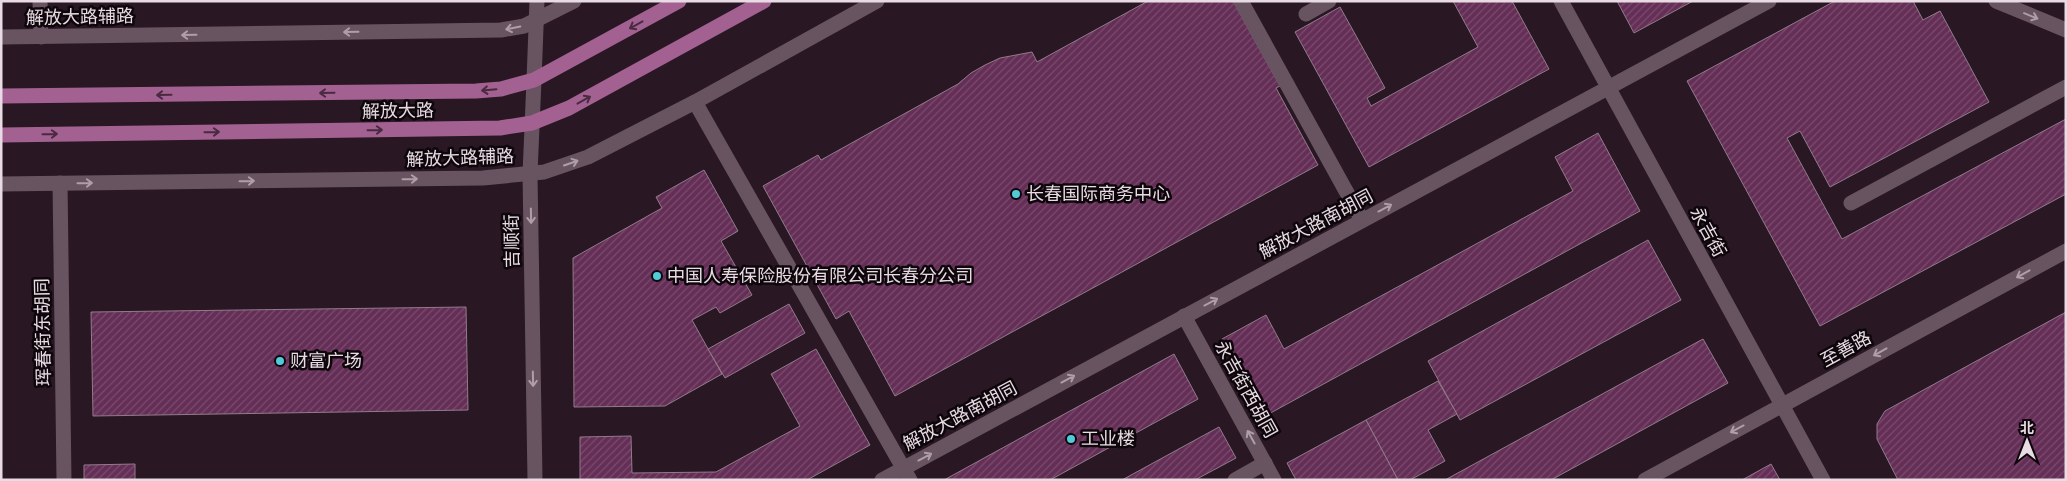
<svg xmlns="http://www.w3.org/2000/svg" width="2067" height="481" font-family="'DM Sans','Noto Sans SC',sans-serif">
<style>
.building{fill:url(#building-hatch);stroke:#927b8a}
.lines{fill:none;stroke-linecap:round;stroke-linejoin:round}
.service{stroke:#685361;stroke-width:15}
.minor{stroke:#685361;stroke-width:15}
.tertiary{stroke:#685361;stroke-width:15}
.secondary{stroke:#685361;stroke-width:15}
.primary{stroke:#a36192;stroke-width:15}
.oneway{stroke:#ae9ea8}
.oneway2{stroke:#492a40}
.poi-dot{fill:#52cbd8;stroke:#0d060a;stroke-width:2}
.labels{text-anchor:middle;stroke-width:5;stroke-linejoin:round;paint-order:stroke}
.street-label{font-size:18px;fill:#e8dbe3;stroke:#0d060a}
.poi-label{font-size:18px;fill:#e8dbe3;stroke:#0d060a;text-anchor:start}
</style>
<defs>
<pattern id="building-hatch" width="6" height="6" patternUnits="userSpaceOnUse" patternTransform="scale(1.25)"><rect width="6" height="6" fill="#642e56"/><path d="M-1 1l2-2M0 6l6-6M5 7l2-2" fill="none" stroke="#7a4c6e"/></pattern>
</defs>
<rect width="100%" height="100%" fill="#291724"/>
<!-- building -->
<g class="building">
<polygon points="1148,1 1233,1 1280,86 1276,88 1318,165 895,396 849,311 836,319 763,186 818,155 821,160 958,84 971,73 985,65 1000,58 1032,52 1037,62"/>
<polygon points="1453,1 1512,1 1549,69 1369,167 1295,32 1340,7 1385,88 1367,98 1371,106 1478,47"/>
<polygon points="1617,1 1693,1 1634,33"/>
<polygon points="1835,1 1913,1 1923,20 1940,11 1989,102 1830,187 1800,131 1787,138 1842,239 2066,119 2066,194 1820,326 1687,81"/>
<polygon points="1598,133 1640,211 1265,416 1222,339 1266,315 1284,349 1573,191 1555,157"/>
<polygon points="704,170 738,231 721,241 752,295 720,313 716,307 692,320 722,374 665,406 574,407 573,258 662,208 656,197"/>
<polygon points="1648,240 1681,300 1460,420 1428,361"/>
<polygon points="789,304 805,333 725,378 708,349"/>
<polygon points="466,307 468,410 93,416 91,312"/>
<polygon points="2066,312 2066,480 1898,480 1877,439 1877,424 1885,411"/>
<polygon points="1703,339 1728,383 1551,480 1445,480"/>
<polygon points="816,349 870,445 807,480 580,480 580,437 631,436 632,473 716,472 800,426 771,374"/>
<polygon points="1174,354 1198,399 1050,480 944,480"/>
<polygon points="1438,381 1457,414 1428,430 1445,461 1410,480 1398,480 1366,420"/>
<polygon points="1366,420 1398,480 1296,480 1287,463"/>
<polygon points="1219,427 1236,458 1195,480 1122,480"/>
<polygon points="135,464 135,480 84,480 84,465"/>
<polygon points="1771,464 1780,480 1742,480"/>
</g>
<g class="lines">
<!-- service -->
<g class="service">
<polyline points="1241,1 1362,220"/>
<polyline points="1306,14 1329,1"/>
<polyline points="1851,203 2066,87"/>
<polyline points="1235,480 1265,463"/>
</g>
<!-- minor -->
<g class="minor">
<polyline points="40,1 41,37"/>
<polyline points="1996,1 2066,30"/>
<polyline points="695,102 910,480"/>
<polyline points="60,183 64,480"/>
<polyline points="1184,316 1274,480"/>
<polyline points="882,480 1769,1"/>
</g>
<!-- tertiary -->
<g class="tertiary">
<polyline points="1561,1 1823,480"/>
<polyline points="1,37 501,30 524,26 574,1"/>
<polyline points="534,80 537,1"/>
<polyline points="1,184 483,178 544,172 588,157 695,102 877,1"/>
<polyline points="1645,480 2066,251"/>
</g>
<!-- secondary -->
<polyline class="secondary" points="534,80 530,174 535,480"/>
<!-- primary -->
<g class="primary">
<polyline points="1,96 476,91 501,89 534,80 679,1"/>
<polyline points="1,135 500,128 532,123 569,108 764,1"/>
</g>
</g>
<!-- one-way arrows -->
<defs><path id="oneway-shaft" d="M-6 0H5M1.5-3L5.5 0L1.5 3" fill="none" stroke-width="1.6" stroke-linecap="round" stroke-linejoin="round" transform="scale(1.25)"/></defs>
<g class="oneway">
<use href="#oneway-shaft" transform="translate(2031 16) rotate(22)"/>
<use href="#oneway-shaft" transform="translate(513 28) rotate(168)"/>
<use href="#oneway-shaft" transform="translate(351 32) rotate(179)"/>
<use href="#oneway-shaft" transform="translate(189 35) rotate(179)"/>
<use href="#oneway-shaft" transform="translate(571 163) rotate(-19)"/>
<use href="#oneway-shaft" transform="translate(410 179) rotate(-1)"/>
<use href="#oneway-shaft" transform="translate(247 181) rotate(-1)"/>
<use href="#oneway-shaft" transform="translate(85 183) rotate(-1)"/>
<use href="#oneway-shaft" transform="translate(1385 208) rotate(-28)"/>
<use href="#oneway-shaft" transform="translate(531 216) rotate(89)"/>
<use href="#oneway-shaft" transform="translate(2023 274) rotate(151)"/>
<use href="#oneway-shaft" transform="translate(1211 302) rotate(-28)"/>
<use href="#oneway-shaft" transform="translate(1880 352) rotate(151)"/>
<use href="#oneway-shaft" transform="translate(533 379) rotate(89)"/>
<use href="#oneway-shaft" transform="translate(1068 379) rotate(-28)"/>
<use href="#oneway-shaft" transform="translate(1737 429) rotate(152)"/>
<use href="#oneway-shaft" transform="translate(1251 437) rotate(-119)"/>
<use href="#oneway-shaft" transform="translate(925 457) rotate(-28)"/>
</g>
<g class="oneway2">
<use href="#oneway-shaft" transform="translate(636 25) rotate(151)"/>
<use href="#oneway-shaft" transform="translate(489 90) rotate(175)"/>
<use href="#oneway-shaft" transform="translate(327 93) rotate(179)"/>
<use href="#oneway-shaft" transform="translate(164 95) rotate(179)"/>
<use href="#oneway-shaft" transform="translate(584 100) rotate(-29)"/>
<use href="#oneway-shaft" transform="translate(375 130) rotate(-1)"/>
<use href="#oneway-shaft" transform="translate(212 132) rotate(-1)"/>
<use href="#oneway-shaft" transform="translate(50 134) rotate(-1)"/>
</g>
<!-- markers -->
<g class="poi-dot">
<circle cx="1016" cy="194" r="5"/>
<circle cx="657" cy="276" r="5"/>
<circle cx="280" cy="361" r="5"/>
<circle cx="1071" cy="439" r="5"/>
</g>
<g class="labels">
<!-- street labels -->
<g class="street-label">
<text transform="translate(80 17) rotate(-1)" y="6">解放大路辅路</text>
<text transform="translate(398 111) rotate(-1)" y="6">解放大路</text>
<text transform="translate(460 158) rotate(-2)" y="6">解放大路辅路</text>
<text transform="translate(1316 224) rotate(-28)" y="6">解放大路南胡同</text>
<text transform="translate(1708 232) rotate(61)" y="6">永吉街</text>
<text transform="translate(512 241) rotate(-91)" y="6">吉顺街</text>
<text transform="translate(43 332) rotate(-91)" y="6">珲春街东胡同</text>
<text transform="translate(1846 349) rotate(-29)" y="6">至善路</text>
<text transform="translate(1246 389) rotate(61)" y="6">永吉街西胡同</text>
<text transform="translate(960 416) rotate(-28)" y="6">解放大路南胡同</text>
</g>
<!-- poi labels -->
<g class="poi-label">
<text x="1026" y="200">长春国际商务中心</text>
<text x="667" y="282">中国人寿保险股份有限公司长春分公司</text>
<text x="290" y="367">财富广场</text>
<text x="1081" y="445">工业楼</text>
</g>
</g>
<!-- border -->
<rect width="2067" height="481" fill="none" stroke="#e8dbe3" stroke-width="5"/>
<!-- north arrow -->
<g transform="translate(2027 441)" stroke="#0d060a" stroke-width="4" paint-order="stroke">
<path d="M0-4L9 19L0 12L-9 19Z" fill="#e8dbe3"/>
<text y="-8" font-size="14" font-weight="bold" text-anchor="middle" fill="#e8dbe3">北</text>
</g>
</svg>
